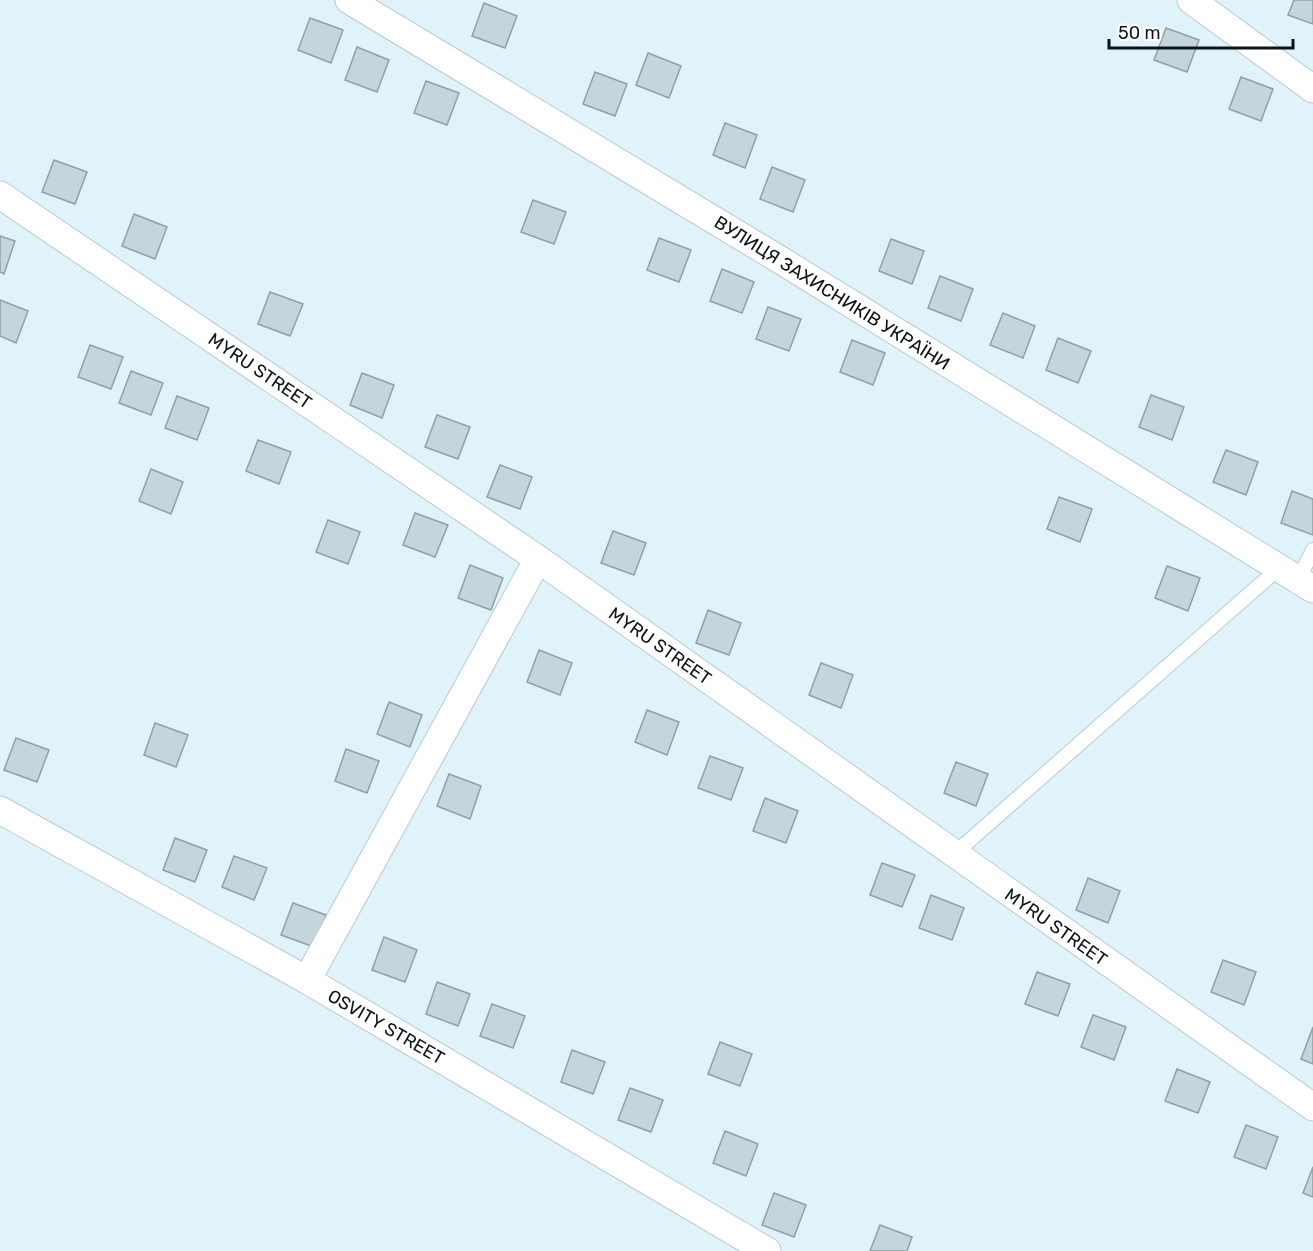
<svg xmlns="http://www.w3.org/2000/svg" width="1313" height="1251" font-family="Rubik,sans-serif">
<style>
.building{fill:#c4d5dc;stroke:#90a0a6;stroke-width:1.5}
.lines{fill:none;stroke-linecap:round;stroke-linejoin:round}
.lane-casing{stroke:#b9cad1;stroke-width:16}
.street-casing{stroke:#b9cad1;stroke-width:29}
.lane{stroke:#fff;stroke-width:14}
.street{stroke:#fff;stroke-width:27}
.labels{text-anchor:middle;stroke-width:4.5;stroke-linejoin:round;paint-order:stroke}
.street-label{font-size:18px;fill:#0d1316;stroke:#fff}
</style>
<rect width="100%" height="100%" fill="#e1f3fa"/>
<!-- building -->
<g class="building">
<polygon points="1294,0 1313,0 1313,24 1288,15"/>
<polygon points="484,3 517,16 505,48 472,36"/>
<polygon points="310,18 343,30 331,63 298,50"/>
<polygon points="1166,28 1199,40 1187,72 1154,60"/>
<polygon points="357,47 389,60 377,92 345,80"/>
<polygon points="648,53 681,66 669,98 636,85"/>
<polygon points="595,72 627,84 615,116 583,104"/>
<polygon points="1241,77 1273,89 1261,121 1229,109"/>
<polygon points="426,81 459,93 447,125 414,113"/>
<polygon points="725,123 757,135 745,168 713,155"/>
<polygon points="54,160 87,172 75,204 42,192"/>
<polygon points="772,167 805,180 793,212 760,199"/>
<polygon points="533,200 566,212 554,244 521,232"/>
<polygon points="134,214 167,227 155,259 122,246"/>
<polygon points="0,236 15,241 4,274 0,272"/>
<polygon points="659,238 691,250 679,282 647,270"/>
<polygon points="891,239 924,251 912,284 879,271"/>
<polygon points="722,269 754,282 742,313 710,301"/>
<polygon points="940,276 973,289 961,321 928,308"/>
<polygon points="270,292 303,304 290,336 258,324"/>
<polygon points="0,300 28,311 16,343 0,336"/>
<polygon points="768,307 801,319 789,351 756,339"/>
<polygon points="1003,313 1035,326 1023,358 990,345"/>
<polygon points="1058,338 1091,351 1078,383 1046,370"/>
<polygon points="852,340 885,353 873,385 840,372"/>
<polygon points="90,345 123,357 111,389 78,377"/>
<polygon points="131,371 163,383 151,415 119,403"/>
<polygon points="362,373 394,385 382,418 350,405"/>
<polygon points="1151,395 1184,407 1172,440 1139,427"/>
<polygon points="177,396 209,408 197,440 165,428"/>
<polygon points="437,415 470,427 458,459 425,447"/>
<polygon points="258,440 291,452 279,484 246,471"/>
<polygon points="1226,450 1258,462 1246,495 1213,482"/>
<polygon points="500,465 532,477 520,509 487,497"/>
<polygon points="151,469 183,482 171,514 139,501"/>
<polygon points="1292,491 1313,499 1313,535 1281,523"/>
<polygon points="1059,497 1092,509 1080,542 1047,529"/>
<polygon points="415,513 448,525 435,557 403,545"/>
<polygon points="328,520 360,532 348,564 316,552"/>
<polygon points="613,531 646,543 634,575 601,563"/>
<polygon points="470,565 503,578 491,610 458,598"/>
<polygon points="1167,566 1200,578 1188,611 1155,598"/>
<polygon points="708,610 741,623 729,655 696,643"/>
<polygon points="539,650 572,663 560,695 527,682"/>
<polygon points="821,663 853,675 841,708 809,695"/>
<polygon points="389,702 422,715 410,747 377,734"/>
<polygon points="647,710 679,722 667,755 635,742"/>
<polygon points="155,723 188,735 176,767 144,755"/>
<polygon points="16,738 49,750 37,782 4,770"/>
<polygon points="346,749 379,761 367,793 335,781"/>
<polygon points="710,756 743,768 731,800 698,788"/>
<polygon points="956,762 988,774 976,806 944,793"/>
<polygon points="449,774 481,786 470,819 437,806"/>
<polygon points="765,798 798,811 786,843 753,831"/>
<polygon points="175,838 207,850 195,882 163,870"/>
<polygon points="234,856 267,868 254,900 222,887"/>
<polygon points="882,863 915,875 902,907 870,895"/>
<polygon points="1088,878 1120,891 1108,923 1076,910"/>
<polygon points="931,895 964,908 952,940 919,928"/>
<polygon points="293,903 326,915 314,947 281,935"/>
<polygon points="384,937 417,950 405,982 372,970"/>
<polygon points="1223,960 1256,972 1244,1005 1211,992"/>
<polygon points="1037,972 1070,984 1058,1016 1025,1004"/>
<polygon points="437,982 470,994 458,1026 426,1014"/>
<polygon points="492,1004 525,1016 513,1048 480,1036"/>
<polygon points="1093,1015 1126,1027 1114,1060 1081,1047"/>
<polygon points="1313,1027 1313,1064 1301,1059"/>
<polygon points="720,1042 752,1054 740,1086 708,1074"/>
<polygon points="572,1050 605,1062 593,1094 561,1082"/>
<polygon points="1177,1069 1210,1082 1198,1113 1165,1101"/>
<polygon points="630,1088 663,1100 651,1132 618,1120"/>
<polygon points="1246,1125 1278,1137 1266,1169 1234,1157"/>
<polygon points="725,1131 758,1144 746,1176 713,1163"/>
<polygon points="1313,1167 1313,1197 1303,1193"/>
<polygon points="774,1193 806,1205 794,1237 762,1225"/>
<polygon points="880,1225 912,1237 907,1251 870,1251"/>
</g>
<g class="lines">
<defs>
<g id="lane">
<polyline points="1298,580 1313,550"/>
<polyline points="953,855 1279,568"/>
</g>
<g id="street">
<polyline points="349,0 782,261 1313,589"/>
<polyline points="1191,0 1313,89"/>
<polyline points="0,195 538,559 1313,1107"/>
<polyline points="0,810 307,980 767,1251"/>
<polyline points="307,980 538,559"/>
</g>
</defs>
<!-- lane casing -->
<use href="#lane" class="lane-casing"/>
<!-- street casing -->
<use href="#street" class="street-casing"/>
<!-- lane -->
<use href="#lane" class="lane"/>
<!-- street -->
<use href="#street" class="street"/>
</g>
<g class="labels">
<!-- street labels -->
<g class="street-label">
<text transform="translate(832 293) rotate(32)" y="6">ВУЛИЦЯ ЗАХИСНИКІВ УКРАЇНИ</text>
<text transform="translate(260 371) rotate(34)" y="6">MYRU STREET</text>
<text transform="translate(660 646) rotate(35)" y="6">MYRU STREET</text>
<text transform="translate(1056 927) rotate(35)" y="6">MYRU STREET</text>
<text transform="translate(386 1027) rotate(30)" y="6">OSVITY STREET</text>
</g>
</g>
<!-- scale -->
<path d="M1109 39v9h184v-9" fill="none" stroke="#0d1316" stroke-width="3"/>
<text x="1118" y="39" font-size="18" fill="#0d1316" stroke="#ffffff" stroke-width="4.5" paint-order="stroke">50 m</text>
</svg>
